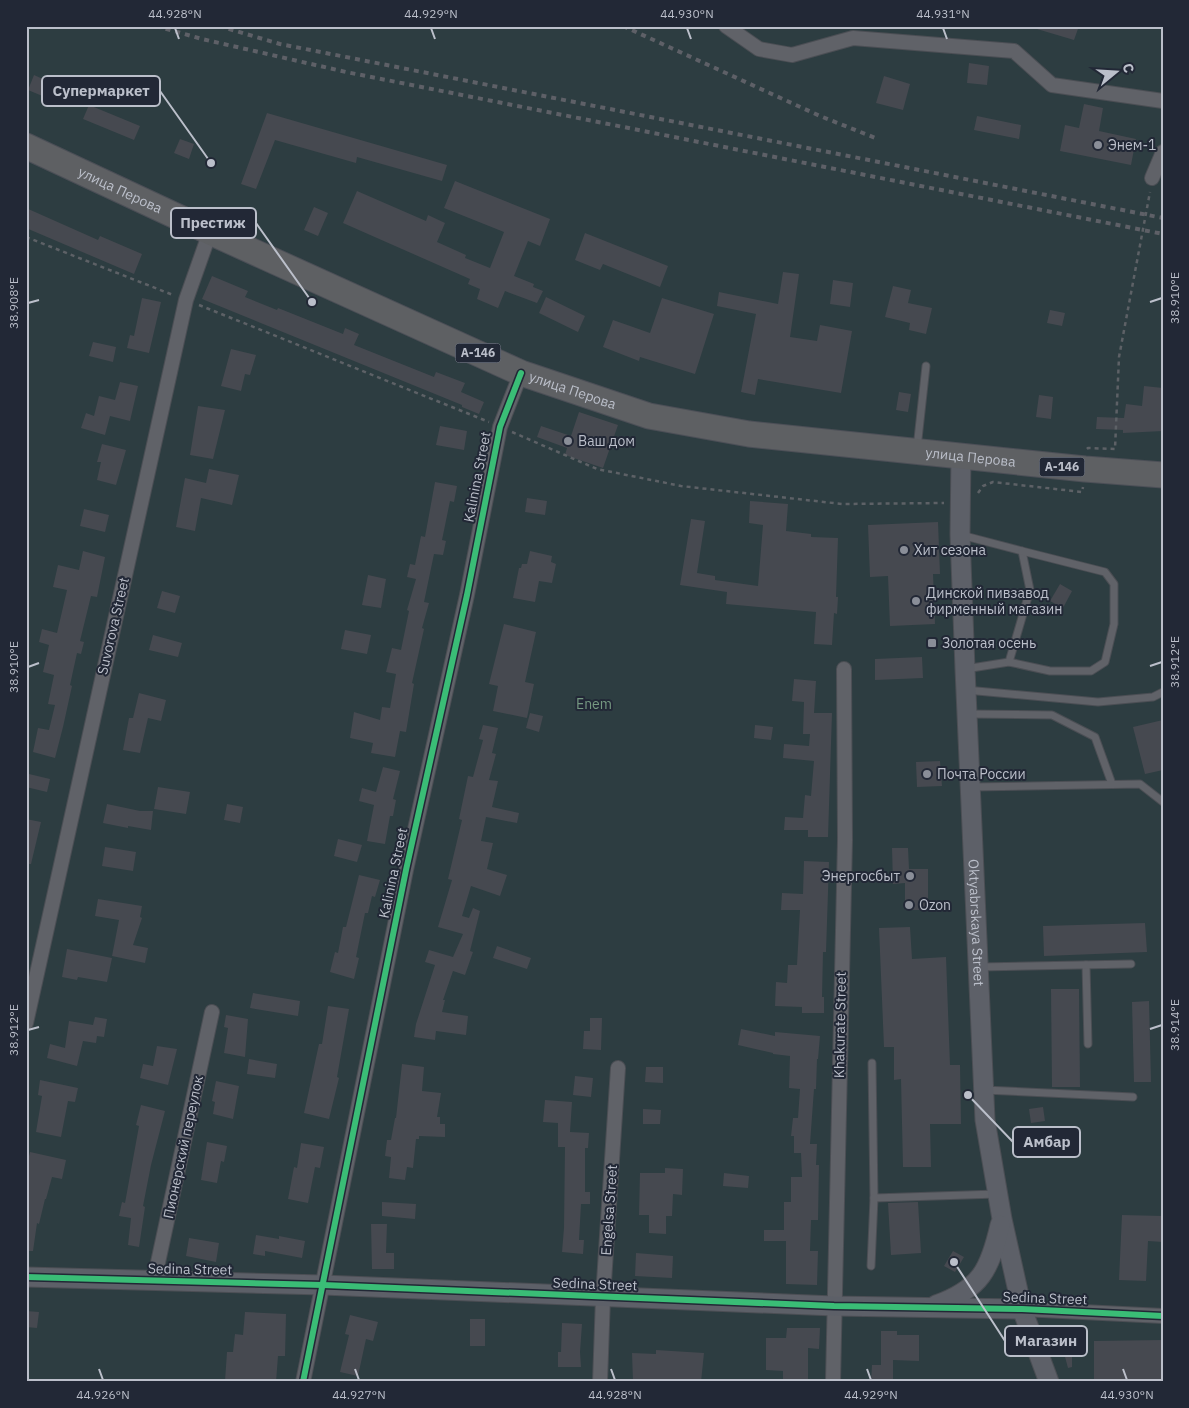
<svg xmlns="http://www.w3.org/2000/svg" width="1189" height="1408" font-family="'IBM Plex Sans',sans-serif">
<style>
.green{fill:#2d3d41}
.building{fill:#464950}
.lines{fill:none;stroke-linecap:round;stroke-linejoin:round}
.lane-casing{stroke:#4b4e54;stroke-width:9}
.street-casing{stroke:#4b4e54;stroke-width:16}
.secondary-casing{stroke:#4b4e54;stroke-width:21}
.highway-casing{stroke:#4c4f57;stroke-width:27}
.path{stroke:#5d6166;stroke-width:2.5;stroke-dasharray:4 4;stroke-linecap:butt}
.lane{stroke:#606268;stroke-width:7}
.street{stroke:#606268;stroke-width:14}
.secondary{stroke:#5d6068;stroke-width:19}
.highway{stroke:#5e6063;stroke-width:25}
.rail{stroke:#5e6067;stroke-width:4;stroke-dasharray:5 5;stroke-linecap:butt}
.cycleway-casing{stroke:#222836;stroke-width:9}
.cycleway{stroke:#3abd76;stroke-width:6}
.ticks{fill:none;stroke:#bbbfca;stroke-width:2}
.poi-dot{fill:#8a8e98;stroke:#222836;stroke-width:2}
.labels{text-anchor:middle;stroke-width:4;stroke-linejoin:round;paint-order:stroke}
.shield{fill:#222836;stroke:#8d929e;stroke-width:1}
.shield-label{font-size:12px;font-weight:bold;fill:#bbbfca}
.poi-label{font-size:14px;fill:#bbbfca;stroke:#222836;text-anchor:start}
.street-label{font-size:14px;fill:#bbbfca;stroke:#222836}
.park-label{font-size:14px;fill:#759881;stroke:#222836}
.leader{fill:none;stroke:#bbbfca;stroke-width:2}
.callout-dot{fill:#bbbfca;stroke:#222836;stroke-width:2}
.callout{fill:#222836;stroke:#bbbfca;stroke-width:2}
.callout-label{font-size:15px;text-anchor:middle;font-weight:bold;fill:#bbbfca}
.neatline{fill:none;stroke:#bbbfca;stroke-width:2}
.ticks-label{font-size:12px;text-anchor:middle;fill:#bbbfca}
</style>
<rect width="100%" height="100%" fill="#2f333b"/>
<!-- green -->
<rect class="green" x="26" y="26" width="1137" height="1356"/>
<!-- building -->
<g class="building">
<polygon points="1038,26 1079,26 1074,40 1037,29"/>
<polygon points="969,63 989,66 987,85 967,83"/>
<polygon points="34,75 58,86 52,100 28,90"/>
<polygon points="884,76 910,84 903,110 876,103"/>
<polygon points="1084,104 1103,108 1099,131 1136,139 1131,165 1060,151 1065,125 1079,128"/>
<polygon points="89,105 140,126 134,140 83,119"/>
<polygon points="267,113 447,165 442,181 357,157 356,163 275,140 256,189 241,184"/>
<polygon points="977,116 1021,125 1019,139 974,130"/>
<polygon points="180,139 194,144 189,159 174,153"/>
<polygon points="455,181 550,219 540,246 528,241 514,276 534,284 533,287 543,291 537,303 505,291 498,308 477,299 480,289 468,284 470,279 343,223 357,191 426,221 428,215 445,223 437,242 466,255 465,258 490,268 504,232 444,208"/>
<polygon points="314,207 328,213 318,236 304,230"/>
<polygon points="26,208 98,240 100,236 142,254 134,274 26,228"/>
<polygon points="585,233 668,266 660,287 603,264 600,270 575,260"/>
<polygon points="783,272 799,274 790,337 817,341 820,325 852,331 841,393 758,379 755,395 741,392 756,314 717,306 719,292 778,304"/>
<polygon points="212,276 248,291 245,297 277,310 278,308 343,334 345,328 359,334 354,345 434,377 436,372 465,383 461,392 484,402 479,414 462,407 462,405 202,299"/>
<polygon points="833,280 853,283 850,307 830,304"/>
<polygon points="893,286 911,290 908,303 932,308 926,334 909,330 910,323 885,317"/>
<polygon points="546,297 585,316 578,332 539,313"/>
<polygon points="142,298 161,302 149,353 127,348 130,335 134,336"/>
<polygon points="662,298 714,314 695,374 640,357 639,361 603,347 613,320 650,333"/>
<polygon points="1050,310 1065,313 1062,326 1047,323"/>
<polygon points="93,342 116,347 113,362 89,356"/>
<polygon points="231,349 256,355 250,375 245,374 241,391 221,386"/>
<polygon points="120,382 138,386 130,421 110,416 105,435 81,428 86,413 94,416 99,396 115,400"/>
<polygon points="1144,386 1163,388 1163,431 1123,433 1123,430 1096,429 1097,417 1124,418 1126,404 1142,406"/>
<polygon points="899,392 911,394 908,412 896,410"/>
<polygon points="1039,395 1053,397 1051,419 1036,417"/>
<polygon points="198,406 225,410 213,459 190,455"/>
<polygon points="579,412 618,425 603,468 565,455 567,448 537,437 541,426 571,436"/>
<polygon points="440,426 467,431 464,450 436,445"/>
<polygon points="102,444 126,450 116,485 97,480 101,462 97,462"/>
<polygon points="209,469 239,475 232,505 201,498 195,531 176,527 185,478 206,483"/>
<polygon points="435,482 457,486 454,502 450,501 442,540 446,541 443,555 434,554 424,602 429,603 422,628 424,629 412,683 414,684 406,732 400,731 395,757 371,753 373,743 350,738 354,712 380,720 382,707 390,708 396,674 386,672 392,648 401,650 409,611 407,610 416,579 407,577 410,564 415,565 421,536 425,537"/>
<polygon points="527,498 547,501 545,515 525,512"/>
<polygon points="750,501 788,504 786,531 811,534 811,537 838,538 836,597 838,597 837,614 834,613 832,645 814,644 816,612 726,604 727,592 680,585 691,519 705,521 697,573 715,576 715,580 758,586 763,525 749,523"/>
<polygon points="84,509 109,515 105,532 80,526"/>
<polygon points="938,522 940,574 933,574 935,624 890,626 888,576 870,577 868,525"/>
<polygon points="83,551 105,557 97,597 91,596 80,641 84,642 81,654 77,653 70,685 72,686 63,727 55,758 33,752 38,728 49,730 55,705 48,704 54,675 43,672 49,645 39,642 42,629 57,633 67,590 53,587 58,565 79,570"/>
<polygon points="530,551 552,556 551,562 556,564 552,583 539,581 535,602 513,598 519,568 521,568 522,564 527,564"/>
<polygon points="368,575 386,579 381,608 362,605"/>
<polygon points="1060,584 1072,591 1063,608 1050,601"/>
<polygon points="162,591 180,596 175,613 157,608"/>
<polygon points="504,624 536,632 525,682 534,684 527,718 493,711 498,686 489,684"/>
<polygon points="345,630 371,635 367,654 341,649"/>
<polygon points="153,635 182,643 178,657 149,650"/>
<polygon points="922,657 923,678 875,680 875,659"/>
<polygon points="794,679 816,681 814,713 832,713 828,837 808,837 808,830 784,830 785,817 803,818 805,795 811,796 814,761 783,758 784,744 809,746 810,734 803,734 804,702 792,701"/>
<polygon points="139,693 166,700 161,721 148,718 140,753 123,750 129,718 133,718"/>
<polygon points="530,713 543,716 539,732 526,728"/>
<polygon points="1163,720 1163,770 1145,774 1133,727"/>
<polygon points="483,725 498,728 492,753 496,754 489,780 498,781 492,807 519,813 517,823 486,817 481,841 493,843 487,869 507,875 500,896 471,886 462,916 469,918 473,908 480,911 470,951 473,952 465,975 453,971 443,1000 445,1000 442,1012 468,1016 466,1035 436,1031 435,1040 414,1037 416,1024 435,965 425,962 429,950 453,957 463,934 438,927 452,880 448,879 462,820 459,819 468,776 473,777 483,740 479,739"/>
<polygon points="755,725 773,727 771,740 754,738"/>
<polygon points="940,761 942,786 917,787 916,762"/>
<polygon points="383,767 400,771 393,799 396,800 393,816 390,816 385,844 367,841 374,805 359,801 362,788 376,792"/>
<polygon points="29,774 50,779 47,792 26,787"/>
<polygon points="158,787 190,792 186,814 154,809"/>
<polygon points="107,804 140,811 153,811 151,830 128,826 128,828 103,823"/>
<polygon points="227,804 243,807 240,823 224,820"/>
<polygon points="26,819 41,822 31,864 26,864"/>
<polygon points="338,839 362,845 357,862 334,856"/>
<polygon points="105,847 136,852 133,871 102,866"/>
<polygon points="892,848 908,848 909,869 928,869 928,910 905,910 905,883 893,884"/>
<polygon points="804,861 829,862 826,952 823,952 822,997 824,997 824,1013 802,1013 802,1007 775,1006 776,982 787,983 788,965 797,965 800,910 781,910 782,893 803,894"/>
<polygon points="359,875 380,880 375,897 372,896 368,913 365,913 356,957 359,958 354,979 330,972 335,952 338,953 343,927 346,927"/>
<polygon points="98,899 142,906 140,917 142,918 133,945 148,948 145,963 112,956 119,920 95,916"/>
<polygon points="1145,923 1147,952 1044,956 1043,926"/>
<polygon points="910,927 912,959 946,957 950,1065 960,1065 961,1124 930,1124 931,1167 903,1167 901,1079 894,1080 894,1047 884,1047 879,928"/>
<polygon points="497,946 531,958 527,969 493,958"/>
<polygon points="67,949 112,958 107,982 78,977 77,980 62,977"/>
<polygon points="1051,989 1079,989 1080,1087 1052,1087"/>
<polygon points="253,993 300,1001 298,1016 250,1008"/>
<polygon points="1149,1001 1151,1082 1134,1082 1132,1002"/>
<polygon points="328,1006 349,1009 337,1077 339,1078 329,1119 304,1113 319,1044 322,1044"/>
<polygon points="226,1015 248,1019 245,1057 224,1053 228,1028 224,1027"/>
<polygon points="95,1017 107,1019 104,1037 97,1036 96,1043 83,1041 77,1066 47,1058 50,1044 65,1048 69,1021 93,1025"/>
<polygon points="590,1018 602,1018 601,1050 583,1049 584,1031 590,1031"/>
<polygon points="741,1029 775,1036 775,1032 820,1036 818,1059 817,1059 816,1089 814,1089 810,1144 817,1144 816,1165 819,1165 818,1220 811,1220 810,1251 818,1251 817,1285 786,1284 786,1241 764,1241 764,1230 784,1230 784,1202 791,1202 791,1177 802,1177 801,1153 794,1153 794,1136 791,1136 793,1118 798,1118 800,1089 789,1088 790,1056 773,1054 773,1053 738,1045"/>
<polygon points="157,1046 177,1049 168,1085 140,1078 143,1064 153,1066"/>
<polygon points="249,1059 277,1064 275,1078 247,1074"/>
<polygon points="402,1064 424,1067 422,1091 441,1093 437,1117 440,1117 440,1124 445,1124 445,1137 419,1136 419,1139 416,1139 413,1168 407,1167 405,1180 389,1178 391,1157 385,1156 387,1140 391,1140 395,1118 396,1118"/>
<polygon points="646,1067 663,1067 663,1083 645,1082"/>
<polygon points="575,1076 593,1078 591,1097 573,1095"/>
<polygon points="40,1080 78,1088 75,1102 68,1101 61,1137 36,1132 42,1096 38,1095"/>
<polygon points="216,1081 239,1086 233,1119 213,1114 215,1102 212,1101"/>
<polygon points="545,1100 572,1102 570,1132 589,1133 588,1148 585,1148 585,1192 590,1192 590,1204 581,1204 579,1240 584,1240 583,1254 562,1252 564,1228 565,1147 558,1147 558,1123 543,1122"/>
<polygon points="141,1105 165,1111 151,1165 143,1206 145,1207 139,1247 128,1245 131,1218 119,1216 122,1202 125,1203 139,1126 136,1125"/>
<polygon points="1043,1107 1045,1121 1031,1123 1029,1109"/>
<polygon points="643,1109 661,1110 660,1124 643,1124"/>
<polygon points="207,1142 227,1146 224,1162 221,1161 217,1183 201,1180"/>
<polygon points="301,1143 324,1147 320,1168 315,1167 308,1203 288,1199 294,1167 297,1168"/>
<polygon points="30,1152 66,1160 62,1179 52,1177 46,1199 45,1199 39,1224 37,1223 33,1251 26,1251 26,1168"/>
<polygon points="665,1168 683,1169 682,1195 673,1194 672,1216 666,1216 666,1234 649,1233 649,1215 639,1215 640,1173 665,1173"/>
<polygon points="724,1173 749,1176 748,1188 723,1186"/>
<polygon points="382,1202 416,1204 415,1219 382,1216"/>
<polygon points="918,1202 921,1253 891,1255 888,1203"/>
<polygon points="1122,1215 1163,1216 1163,1242 1148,1241 1146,1281 1119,1280"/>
<polygon points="371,1224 387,1224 386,1253 394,1253 394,1269 372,1269"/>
<polygon points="256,1235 279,1239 279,1236 305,1241 302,1258 265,1251 265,1256 253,1254"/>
<polygon points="189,1238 219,1243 216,1262 186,1256"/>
<polygon points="953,1251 964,1257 955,1272 944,1266"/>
<polygon points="636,1253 673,1256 672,1278 635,1276"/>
<polygon points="26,1311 39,1312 37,1328 26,1327"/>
<polygon points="245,1312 286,1314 285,1356 278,1356 276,1382 225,1381 227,1352 233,1352 235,1334 243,1335"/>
<polygon points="350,1315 378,1322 373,1341 366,1339 358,1376 340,1372 349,1335 345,1334"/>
<rect x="470" y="1319" width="15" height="27"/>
<polygon points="562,1323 582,1324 580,1352 581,1367 558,1367 558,1352 561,1352"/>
<polygon points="1057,1327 1072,1327 1072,1367 1068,1368"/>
<polygon points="787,1328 820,1328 819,1349 808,1348 808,1382 783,1382 783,1371 766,1370 766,1338 786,1338"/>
<polygon points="881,1331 897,1331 897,1335 919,1335 919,1361 893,1360 893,1382 871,1382 872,1365 881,1365"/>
<polygon points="1163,1340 1163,1382 1094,1382 1094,1341"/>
<polygon points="656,1350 704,1353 701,1382 633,1382 632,1353 656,1354"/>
</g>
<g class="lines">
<defs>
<g id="lane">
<polyline points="917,448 926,366"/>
<polyline points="961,535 1022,551 1030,590 1009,662 965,669"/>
<polyline points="1009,662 1050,671 1091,671 1105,662 1114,624 1114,584 1105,572 1022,551"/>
<polyline points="966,690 1098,702 1153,697 1163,692"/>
<polyline points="967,714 1052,715 1095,737 1112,784"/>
<polyline points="972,787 1140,784 1163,802"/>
<polyline points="1086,965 1088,1044"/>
<polyline points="979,967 1131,964"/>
<polyline points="872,1063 874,1198 997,1194"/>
<polyline points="984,1090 1133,1097"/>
<polyline points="871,1266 874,1198"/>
</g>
<g id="street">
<polyline points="726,26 759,49 792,55 853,38 1014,51 1052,85 1163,101"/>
<polyline points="1152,178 1163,152"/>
<polyline points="26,1023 186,300 210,232"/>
<polyline points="154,1281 212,1012"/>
<polyline points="1022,1309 1163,1316"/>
<polyline points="303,1382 406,870 467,595 500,427 521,373"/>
<polyline points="600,1382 603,1297 618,1068"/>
<polyline points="833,1382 845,840 844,669"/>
</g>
<g id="secondary">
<path id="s1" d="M961,455L960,534L965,669L985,1120L1002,1219L1022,1309L1049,1382"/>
<polyline points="26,1277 323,1285 834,1306 1022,1309"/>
<path d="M936,1305C981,1289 990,1269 1000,1225"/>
</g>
<g id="highway">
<path id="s2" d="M26,146L210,232L521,373L649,416L749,434L1085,469L1163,475"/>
</g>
</defs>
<!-- lane casing -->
<use href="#lane" class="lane-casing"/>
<!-- street casing -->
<use href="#street" class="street-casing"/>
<!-- secondary casing -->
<use href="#secondary" class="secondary-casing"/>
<!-- highway casing -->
<use href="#highway" class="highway-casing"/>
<!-- path -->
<g class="path">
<polyline points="26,237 173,295"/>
<polyline points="199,305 489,422"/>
<polyline points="512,432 597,469 681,486 842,504 944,503"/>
<polyline points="1087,449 1088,448 1115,449 1119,357 1150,192"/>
<polyline points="978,493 983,486 993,482 1082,492 1083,487"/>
</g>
<!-- lane -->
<use href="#lane" class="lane"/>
<!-- street -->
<use href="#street" class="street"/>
<!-- secondary -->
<use href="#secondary" class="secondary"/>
<!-- highway -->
<use href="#highway" class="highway"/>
<!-- rail -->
<g class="rail">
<polyline points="156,26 202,39 346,72 1163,234"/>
<polyline points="219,26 280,44 1163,218"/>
<polyline points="623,26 820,116 878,139"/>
</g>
<defs>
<g id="cycleway">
<polyline points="26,1277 323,1285 834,1306 1022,1309 1163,1316"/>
<polyline points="303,1382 406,870 467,595 500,427 521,373"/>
</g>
</defs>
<!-- cycleway casing -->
<use href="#cycleway" class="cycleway-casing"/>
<!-- cycleway -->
<use href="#cycleway" class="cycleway"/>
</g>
<!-- ticks -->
<path class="ticks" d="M175,28L179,39M431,28L435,39M687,28L691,39M943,28L947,39M1150,302L1162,298M28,303L39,300M1150,666L1162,662M28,667L39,663M1150,1029L1162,1025M28,1030L39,1027M99,1369L103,1380M355,1369L359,1380M611,1369L615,1380M867,1369L871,1380M1123,1369L1127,1380"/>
<!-- markers -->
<g class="poi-dot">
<circle cx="1098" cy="145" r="5"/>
<circle cx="568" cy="441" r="5"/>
<circle cx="904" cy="550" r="5"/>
<circle cx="916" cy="601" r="5"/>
<rect x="927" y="638" width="10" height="10" rx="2.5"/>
<circle cx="927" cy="774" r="5"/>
<circle cx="910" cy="876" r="5"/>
<circle cx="909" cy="905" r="5"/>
</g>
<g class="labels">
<!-- shield labels -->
<g class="shield">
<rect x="455.5" y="343.5" width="45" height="19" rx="4"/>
<rect x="1039.5" y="457.5" width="45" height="19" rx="4"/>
</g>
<g class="shield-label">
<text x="478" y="357">А-146</text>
<text x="1062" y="471">А-146</text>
</g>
<!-- poi labels -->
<g class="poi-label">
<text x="1108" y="150">Энем-1</text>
<text x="578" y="446">Ваш дом</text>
<text x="914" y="555">Хит сезона</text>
<text x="926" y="598">Динской пивзавод<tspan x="926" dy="16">фирменный магазин</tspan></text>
<text x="942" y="648">Золотая осень</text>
<text x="937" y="779">Почта России</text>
<text x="900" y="881" text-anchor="end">Энергосбыт</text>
<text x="919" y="910">Ozon</text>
</g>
<!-- street labels -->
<g class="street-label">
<text dy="5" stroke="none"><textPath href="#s2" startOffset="104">улица Перова</textPath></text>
<text dy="5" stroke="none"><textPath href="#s2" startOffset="599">улица Перова</textPath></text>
<text dy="5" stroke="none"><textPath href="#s2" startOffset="1004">улица Перова</textPath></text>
<text transform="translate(477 477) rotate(-79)" y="5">Kalinina Street</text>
<text transform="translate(113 626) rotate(-77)" y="5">Suvorova Street</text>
<text transform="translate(393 873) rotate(-78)" y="5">Kalinina Street</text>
<text dy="5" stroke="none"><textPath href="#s1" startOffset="468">Oktyabrskaya Street</textPath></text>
<text transform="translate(840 1025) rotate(-89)" y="5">Khakurate Street</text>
<text transform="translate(183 1147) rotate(-78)" y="5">Пионерский переулок</text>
<text transform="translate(609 1210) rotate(-86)" y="5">Engelsa Street</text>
<text transform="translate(190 1269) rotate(1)" y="5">Sedina Street</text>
<text transform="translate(595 1284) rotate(2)" y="5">Sedina Street</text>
<text transform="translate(1045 1298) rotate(2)" y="5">Sedina Street</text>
</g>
<!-- park labels -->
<g class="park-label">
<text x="594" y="709">Enem</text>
</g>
</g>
<!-- callouts -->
<path class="leader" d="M211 163L160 91M312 302L256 223M968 1095L1013 1142M954 1262L1005 1341"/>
<g class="callout-dot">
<circle cx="211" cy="163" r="5"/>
<circle cx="312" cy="302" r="5"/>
<circle cx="968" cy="1095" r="5"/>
<circle cx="954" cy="1262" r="5"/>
</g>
<g class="callout">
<rect x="42" y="76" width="118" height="30" rx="5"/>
<rect x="171" y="208" width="85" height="30" rx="5"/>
<rect x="1013" y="1127" width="67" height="30" rx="5"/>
<rect x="1005" y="1326" width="82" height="30" rx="5"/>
</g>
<g class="callout-label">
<text x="101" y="96">Супермаркет</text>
<text x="213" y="228">Престиж</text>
<text x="1047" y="1147">Амбар</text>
<text x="1046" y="1346">Магазин</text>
</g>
<!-- border -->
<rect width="1189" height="1408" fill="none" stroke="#222836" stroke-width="55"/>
<!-- north arrow -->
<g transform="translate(1116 72) rotate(72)" stroke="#222836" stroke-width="4" paint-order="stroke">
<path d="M0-4L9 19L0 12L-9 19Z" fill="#bbbfca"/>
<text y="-8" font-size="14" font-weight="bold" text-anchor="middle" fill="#bbbfca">С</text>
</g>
<rect x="28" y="28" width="1134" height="1352" class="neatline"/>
<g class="ticks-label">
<text x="175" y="18">44.928°N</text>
<text x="431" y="18">44.929°N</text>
<text x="687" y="18">44.930°N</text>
<text x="943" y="18">44.931°N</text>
<text transform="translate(1175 298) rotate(-90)" y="4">38.910°E</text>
<text transform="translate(14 303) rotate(-90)" y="4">38.908°E</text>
<text transform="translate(1175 662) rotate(-90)" y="4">38.912°E</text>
<text transform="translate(14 667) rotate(-90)" y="4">38.910°E</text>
<text transform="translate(1175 1025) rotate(-90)" y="4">38.914°E</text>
<text transform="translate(14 1030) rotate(-90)" y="4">38.912°E</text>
<text x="103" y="1399">44.926°N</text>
<text x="359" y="1399">44.927°N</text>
<text x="615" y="1399">44.928°N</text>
<text x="871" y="1399">44.929°N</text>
<text x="1127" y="1399">44.930°N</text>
</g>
</svg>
